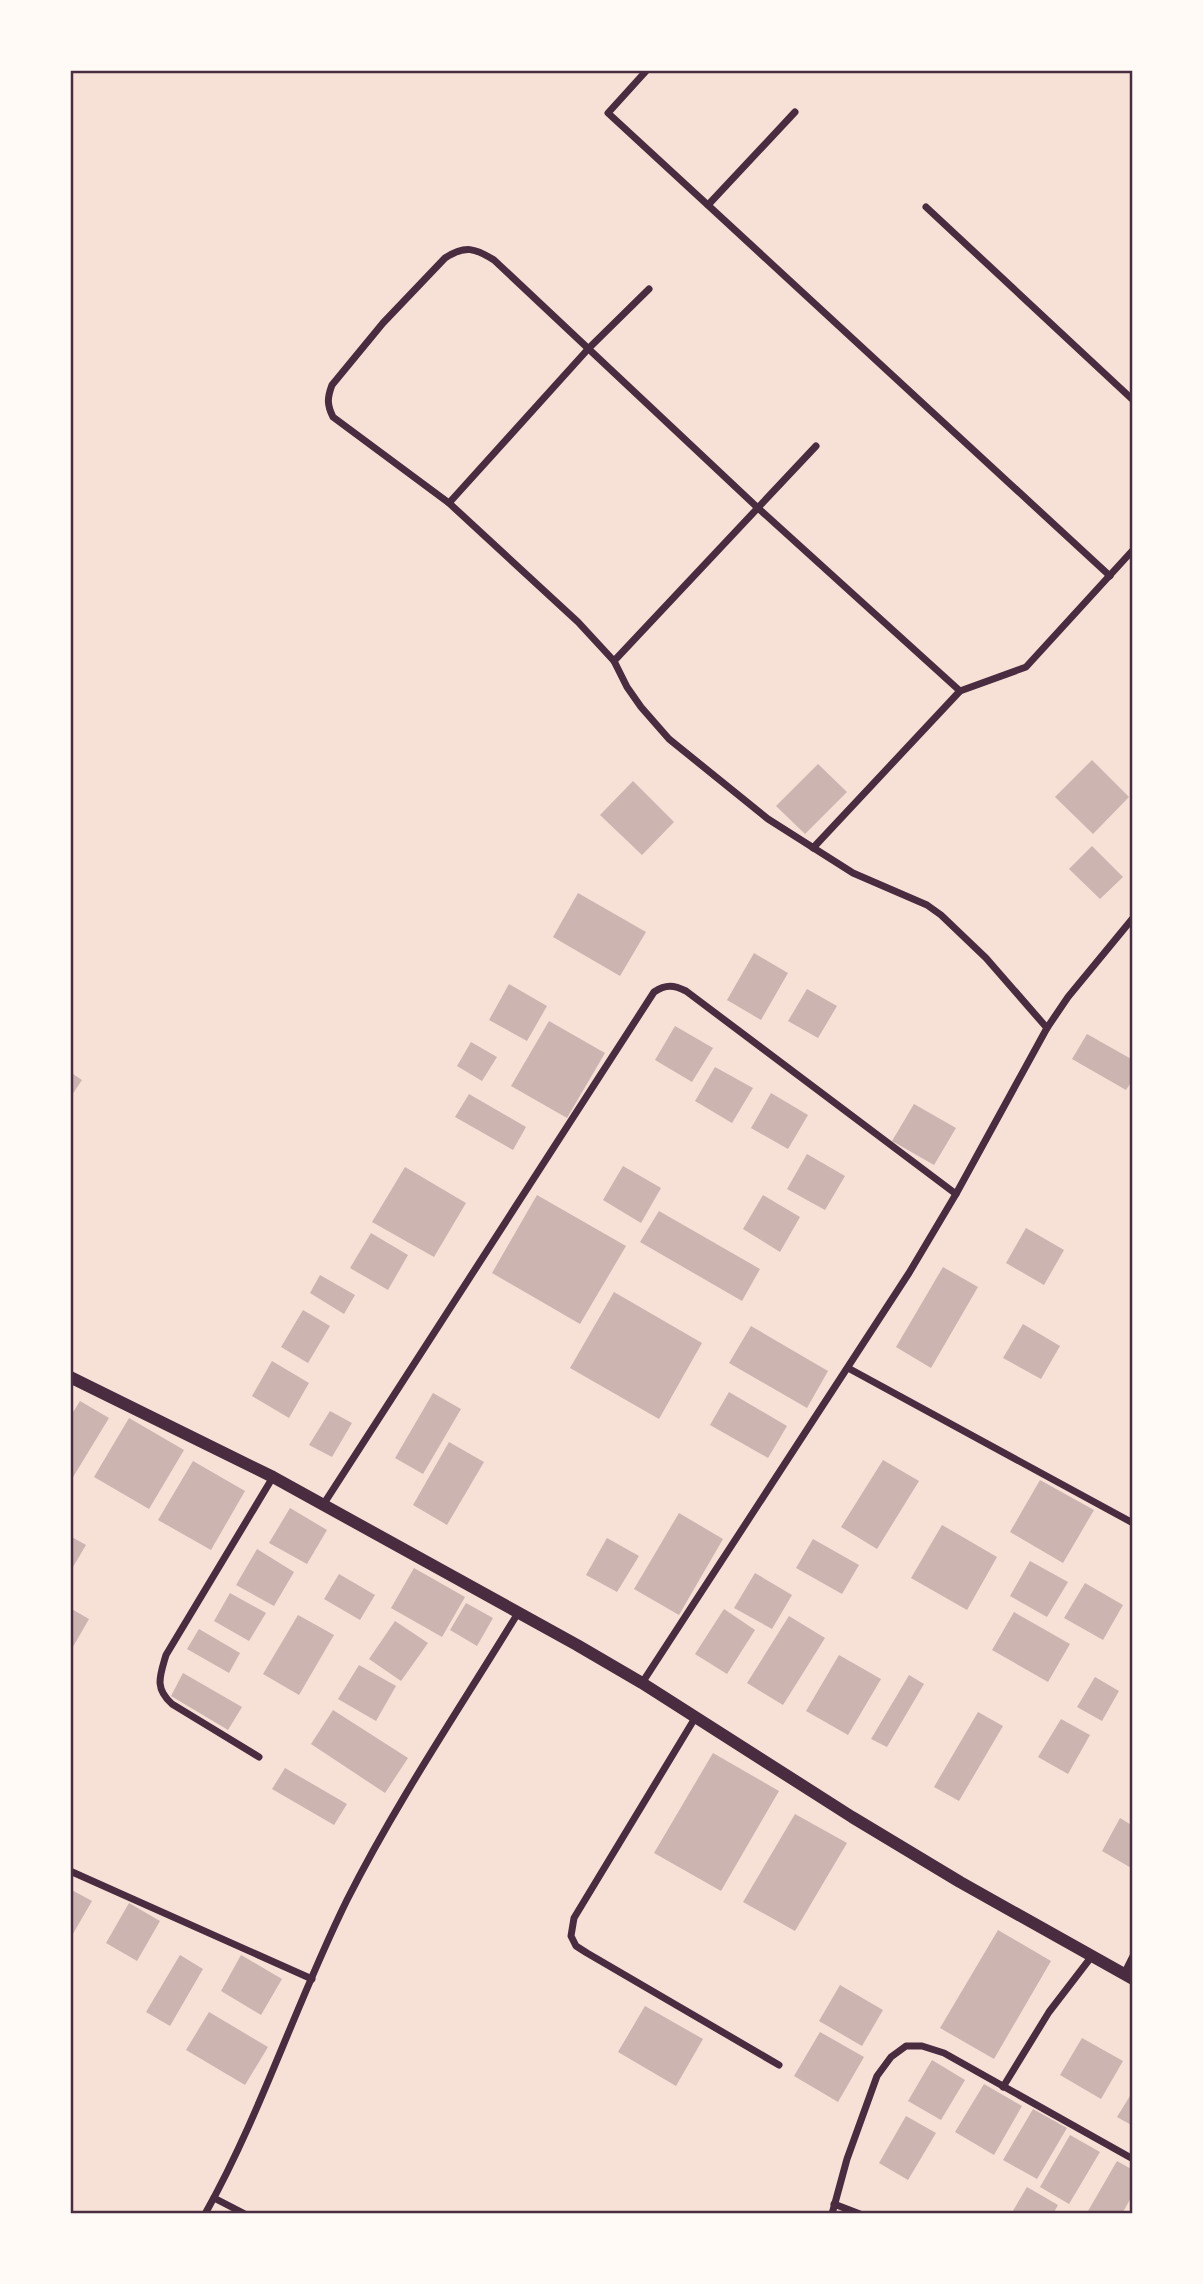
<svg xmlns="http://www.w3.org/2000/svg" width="1203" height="2284" font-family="Mulish,sans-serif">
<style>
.building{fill:#ccb4b1}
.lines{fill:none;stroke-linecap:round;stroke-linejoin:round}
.minor{stroke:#4a2c40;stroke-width:7}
.tertiary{stroke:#4a2c40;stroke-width:12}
.neatline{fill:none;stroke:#4a2c40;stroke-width:2.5}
</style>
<rect width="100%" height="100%" fill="#f7e1d7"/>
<!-- building -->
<g class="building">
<polygon points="1092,760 1129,797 1093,834 1055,797"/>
<polygon points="818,764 847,792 805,834 776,806"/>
<polygon points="633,781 674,822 642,855 600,815"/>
<polygon points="1092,846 1123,877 1100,899 1069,869"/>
<polygon points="578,893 646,932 620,976 553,937"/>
<polygon points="754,953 788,973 761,1020 727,1000"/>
<polygon points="509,984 547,1006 527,1041 489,1020"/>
<polygon points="807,989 837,1006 818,1038 788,1021"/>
<polygon points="549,1021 605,1053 567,1118 511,1086"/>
<polygon points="675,1026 713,1048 692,1082 655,1060"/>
<polygon points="1087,1034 1133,1060 1133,1079 1126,1090 1072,1059"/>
<polygon points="471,1042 497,1057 482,1081 457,1066"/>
<polygon points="715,1067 753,1088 732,1123 695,1101"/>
<polygon points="70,1072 82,1080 70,1098"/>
<polygon points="771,1093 808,1115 788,1149 751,1128"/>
<polygon points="469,1094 526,1127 513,1150 455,1117"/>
<polygon points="914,1104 956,1128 934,1165 892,1141"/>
<polygon points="807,1154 845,1176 825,1210 787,1189"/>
<polygon points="623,1166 661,1188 641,1223 603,1200"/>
<polygon points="405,1167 466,1203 434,1257 372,1222"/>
<polygon points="537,1195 626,1246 580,1324 492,1273"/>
<polygon points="763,1195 800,1217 780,1252 743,1229"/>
<polygon points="659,1211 760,1269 742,1301 640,1242"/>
<polygon points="1026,1228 1064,1250 1044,1285 1006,1263"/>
<polygon points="371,1233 408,1255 388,1290 350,1268"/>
<polygon points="943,1267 978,1287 931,1368 896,1347"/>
<polygon points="320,1275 355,1295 344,1314 310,1293"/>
<polygon points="614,1292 702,1343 659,1419 570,1368"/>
<polygon points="303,1310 330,1326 308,1363 281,1347"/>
<polygon points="1023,1324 1060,1346 1041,1379 1003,1358"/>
<polygon points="751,1326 828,1371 807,1408 729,1363"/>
<polygon points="272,1361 309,1383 289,1418 252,1396"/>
<polygon points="729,1392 787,1426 768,1458 710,1425"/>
<polygon points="433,1393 461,1409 423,1474 395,1458"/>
<polygon points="80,1401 109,1418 70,1482 70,1417"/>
<polygon points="330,1411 352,1423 332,1457 309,1445"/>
<polygon points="129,1418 184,1450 149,1509 94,1477"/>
<polygon points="449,1442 484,1462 447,1525 413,1505"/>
<polygon points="883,1460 919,1481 877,1549 841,1527"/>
<polygon points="193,1461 245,1491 211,1550 158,1520"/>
<polygon points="1040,1480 1094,1510 1063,1563 1010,1532"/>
<polygon points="290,1508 327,1530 307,1564 269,1543"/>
<polygon points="679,1513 723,1539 679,1615 634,1589"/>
<polygon points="942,1525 997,1557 967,1610 911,1578"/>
<polygon points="70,1536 86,1545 70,1572"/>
<polygon points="607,1538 639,1556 617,1592 586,1575"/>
<polygon points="813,1539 859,1565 842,1594 796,1568"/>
<polygon points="257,1549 294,1572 274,1606 236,1585"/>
<polygon points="1030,1561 1068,1582 1047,1617 1010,1596"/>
<polygon points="414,1568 465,1597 442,1637 391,1608"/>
<polygon points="755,1573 792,1595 772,1629 734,1608"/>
<polygon points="339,1574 375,1595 360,1620 324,1599"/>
<polygon points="1085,1583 1123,1605 1103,1640 1064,1618"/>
<polygon points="230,1593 266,1613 249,1641 214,1621"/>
<polygon points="466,1603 493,1618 477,1646 450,1630"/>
<polygon points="70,1608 89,1619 70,1652"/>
<polygon points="724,1609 755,1630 727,1674 695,1654"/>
<polygon points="1014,1612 1070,1644 1048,1682 992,1650"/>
<polygon points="298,1615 334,1635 299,1695 263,1674"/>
<polygon points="789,1616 825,1638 783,1705 747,1683"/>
<polygon points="395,1621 428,1643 401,1681 369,1659"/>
<polygon points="199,1629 240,1653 229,1673 187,1649"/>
<polygon points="839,1655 881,1679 848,1735 806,1711"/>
<polygon points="359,1665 396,1686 376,1721 338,1699"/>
<polygon points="183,1673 242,1707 228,1730 171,1696"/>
<polygon points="909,1675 924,1684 887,1747 871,1739"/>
<polygon points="1095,1677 1119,1691 1102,1721 1077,1707"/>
<polygon points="333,1710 408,1758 385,1793 311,1744"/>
<polygon points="978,1712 1003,1726 959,1801 934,1787"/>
<polygon points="1061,1719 1090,1735 1068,1774 1038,1757"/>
<polygon points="713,1753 779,1791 721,1891 654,1853"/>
<polygon points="285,1768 347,1804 334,1825 272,1789"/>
<polygon points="795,1814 847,1843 795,1931 743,1902"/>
<polygon points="1120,1818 1133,1826 1133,1869 1102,1851"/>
<polygon points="70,1889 92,1901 70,1939"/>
<polygon points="129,1903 160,1921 137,1961 106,1943"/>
<polygon points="998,1930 1051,1961 994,2059 940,2028"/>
<polygon points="180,1955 203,1969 170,2026 146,2012"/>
<polygon points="241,1955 282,1979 261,2015 221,1991"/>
<polygon points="840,1985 883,2010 862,2046 819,2021"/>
<polygon points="645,2006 703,2039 676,2086 618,2052"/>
<polygon points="209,2012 268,2047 245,2085 186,2050"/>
<polygon points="820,2032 864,2057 838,2102 794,2076"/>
<polygon points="1082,2038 1123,2061 1101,2099 1060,2075"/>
<polygon points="932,2060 965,2080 941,2120 908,2101"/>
<polygon points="984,2084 1022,2106 994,2155 955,2132"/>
<polygon points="1133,2091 1133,2126 1117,2117"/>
<polygon points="1033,2109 1067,2128 1037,2179 1003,2160"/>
<polygon points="906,2116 936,2133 908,2180 879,2163"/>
<polygon points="1070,2135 1100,2152 1069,2204 1040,2187"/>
<polygon points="1117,2161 1133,2170 1133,2194 1122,2214 1094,2214 1088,2211"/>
<polygon points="1027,2187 1058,2205 1053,2214 1011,2214"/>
</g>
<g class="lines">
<!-- minor -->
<g class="minor">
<polyline points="647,70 608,113 1110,576"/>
<polyline points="708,205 795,112"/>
<polyline points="926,207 1133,400"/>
<polyline points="449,503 589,348 649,289"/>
<polyline points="614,661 816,446"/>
<path d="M960,691L758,508L494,260C475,248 465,245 445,258L383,323L332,385C327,398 327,405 333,417L449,503L578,622L614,661L627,687L641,707L669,739L768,819L853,873L927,905L941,915L986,958L1047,1028"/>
<polyline points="813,848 960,691 1026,667 1133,550"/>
<polyline points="848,1368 1133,1523"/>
<path d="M323,1505L654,992C666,984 674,985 686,991L956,1194"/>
<polyline points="642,1683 909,1273 956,1194 1047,1028 1068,997 1133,918"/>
<polyline points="695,1718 574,1918 571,1936 576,1946 587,1953 779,2065"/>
<path d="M259,1757L172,1704C154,1688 160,1676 166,1655L273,1477"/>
<polyline points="70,1871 312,1979"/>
<polyline points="1124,1974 1133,1956"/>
<polyline points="1003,2087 1049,2012 1092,1956"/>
<polyline points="214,2198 245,2214"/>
<polyline points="834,2204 860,2214"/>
<path d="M205,2214C261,2114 296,2003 347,1900C397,1801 460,1708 518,1613"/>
<polyline points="832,2214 847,2159 877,2076 891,2057 906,2046 922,2046 944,2053 1133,2159"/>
</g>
<!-- tertiary -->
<polyline class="tertiary" points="70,1377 273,1477 577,1645 642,1683 852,1817 960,1882 1133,1979"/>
</g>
<!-- border -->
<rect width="1203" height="2284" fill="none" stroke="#fffaf5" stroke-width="144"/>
<rect x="72" y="72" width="1059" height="2140" class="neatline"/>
</svg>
